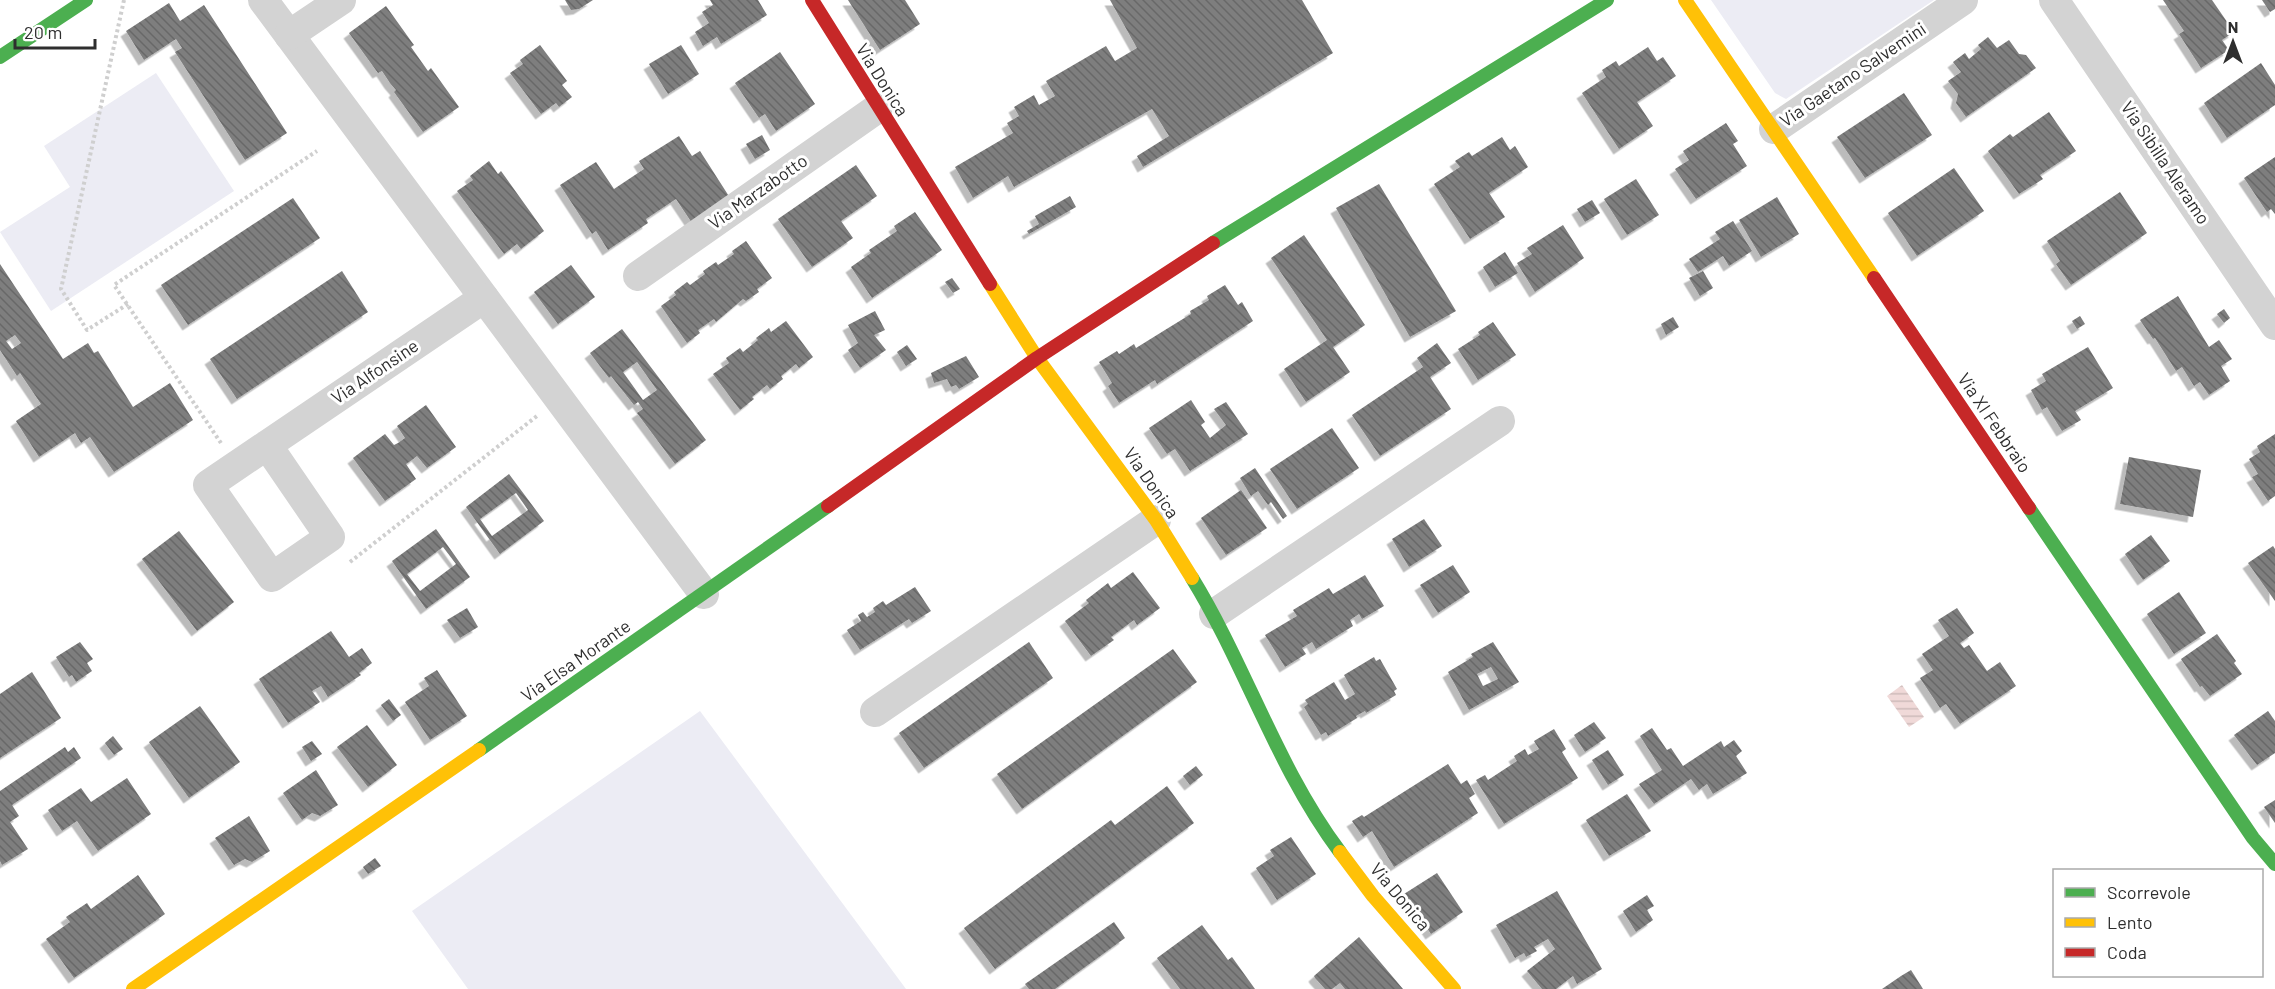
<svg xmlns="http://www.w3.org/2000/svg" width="2275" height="989" font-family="Barlow,sans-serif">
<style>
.grass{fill:#ececf4}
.water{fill:url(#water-rules)}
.building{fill:url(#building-back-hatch);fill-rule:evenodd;filter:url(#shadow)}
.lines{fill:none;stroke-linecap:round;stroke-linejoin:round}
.path{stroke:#cfcfcf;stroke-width:4;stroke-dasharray:3 3;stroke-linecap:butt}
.street{stroke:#d3d3d3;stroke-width:30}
.fast{stroke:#4caf50;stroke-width:14}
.slow{stroke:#ffc107;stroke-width:14}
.jam{stroke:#c62828;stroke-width:14}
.labels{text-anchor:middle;stroke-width:6;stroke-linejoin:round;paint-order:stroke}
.street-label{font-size:18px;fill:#2e2e2e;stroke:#fff}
</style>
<defs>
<pattern id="water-rules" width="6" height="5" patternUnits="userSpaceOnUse" patternTransform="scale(1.5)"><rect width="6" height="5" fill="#f0d9d8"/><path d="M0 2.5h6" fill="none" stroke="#cebbba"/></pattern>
<pattern id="building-back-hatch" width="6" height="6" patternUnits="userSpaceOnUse" patternTransform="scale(1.5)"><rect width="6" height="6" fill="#7e7e7e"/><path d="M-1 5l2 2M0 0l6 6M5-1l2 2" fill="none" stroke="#686868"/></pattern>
<filter id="shadow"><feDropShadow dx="-5.5" dy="5.5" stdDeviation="0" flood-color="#0004"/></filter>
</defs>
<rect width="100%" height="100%" fill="#fff"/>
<!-- grass -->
<g class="grass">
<polygon points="1711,0 1934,0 1786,99 1775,93"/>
<polygon points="156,73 234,191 51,311 0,232 70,187 44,146"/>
<polygon points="700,711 906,989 468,989 412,911"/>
</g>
<!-- water -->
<polygon class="water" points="1902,685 1924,717 1909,727 1887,696"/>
<!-- building -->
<g class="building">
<polygon points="565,0 593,0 579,9 571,10"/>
<polygon points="710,0 758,0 767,15 721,44 717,37 703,46 695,32 709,23 702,12 713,5"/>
<polygon points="848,0 905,0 920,24 880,50"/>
<polygon points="1110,0 1302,0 1333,53 1143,167 1137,156 1169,136 1152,109 1014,187 1008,176 973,198 955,167 1013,133 1007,123 1019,116 1014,107 1034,95 1039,105 1055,96 1046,81 1106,46 1115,61 1137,48"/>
<polygon points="2163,0 2212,0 2234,32 2222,40 2229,50 2201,68 2179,34 2184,31"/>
<polygon points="2262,0 2275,0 2275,9 2270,12"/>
<polygon points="169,3 180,21 204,5 287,133 245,160 175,52 182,48 176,39 144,60 126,31"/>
<polygon points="386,6 411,41 414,45 411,47 428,71 431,68 459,107 423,132 394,92 396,90 390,83 382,71 378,73 349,33"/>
<polygon points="1988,37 1997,48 2009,40 2019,54 2026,55 2036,68 1966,117 1956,103 1958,94 1948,81 1961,72 1953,62 1965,53 1969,59 1981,49 1978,45"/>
<polygon points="540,45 567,81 562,85 572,97 559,107 556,103 541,114 510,73 523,64 520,60"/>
<polygon points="681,45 699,74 668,94 649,64"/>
<polygon points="1648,47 1657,61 1663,57 1676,76 1637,102 1653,126 1619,149 1582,93 1606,77 1602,70 1616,61 1619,66"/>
<polygon points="780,52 815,104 776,131 765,114 759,118 735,83"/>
<polygon points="2261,63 2275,85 2275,105 2227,138 2204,103"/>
<polygon points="1904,93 1932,135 1865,178 1837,137"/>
<polygon points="2049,112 2076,151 2040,175 2043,179 2019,194 1988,151 2010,134 2013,137"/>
<polygon points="1726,123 1738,141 1733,144 1747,166 1696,199 1675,169 1689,160 1683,151"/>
<polygon points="762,135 770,150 755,159 746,144"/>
<polygon points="679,136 692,156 700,151 732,201 694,226 676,199 646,219 648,223 608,250 596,231 592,234 560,185 596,162 614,189 644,169 639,161"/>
<polygon points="1502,137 1510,150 1515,146 1528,167 1489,193 1505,217 1470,239 1434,184 1460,167 1455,161 1469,152 1472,156"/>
<polygon points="2275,157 2275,214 2271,209 2267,212 2244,178"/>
<polygon points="489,161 498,174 501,171 544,231 521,249 517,244 504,254 457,191 473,180 470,176"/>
<polygon points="856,165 877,196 841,221 853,238 812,267 778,219"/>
<polygon points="1954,168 1984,211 1917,256 1888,213"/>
<polygon points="1636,179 1659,215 1627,235 1604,199"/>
<polygon points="1379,184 1456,311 1410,337 1336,208"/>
<polygon points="2120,192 2147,233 2071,285 2056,264 2060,261 2047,241"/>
<polygon points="1070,196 1076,207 1029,234 1027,231 1039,224 1035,216"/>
<polygon points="1777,197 1799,234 1761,257 1739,220"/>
<polygon points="293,198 320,238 188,325 161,285"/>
<polygon points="1592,200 1600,213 1585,222 1577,209"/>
<polygon points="915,212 942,250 872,298 851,267 871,253 869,250 897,231 894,226"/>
<polygon points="1733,221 1752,251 1729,266 1723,256 1698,272 1689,259 1720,239 1715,232"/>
<polygon points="1563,225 1584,258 1535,292 1517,263 1532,254 1527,248"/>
<polygon points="1304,235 1365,325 1333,347 1350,372 1306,402 1284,369 1327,340 1271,258"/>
<polygon points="746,241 772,278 757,289 759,292 746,301 743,299 716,322 714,319 698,330 700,333 687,343 661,306 676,295 674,292 687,282 690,285 705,274 703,271 716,262 718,265 734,254 732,251"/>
<polygon points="1505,252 1518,273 1495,287 1483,267"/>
<path d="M0,264L63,359L88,343L94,353L98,351L133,407L170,383L193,420L114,472L90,437L81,443L75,433L39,457L16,421L41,404L20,373L17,376L0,350ZM15,335L21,343L12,349L6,341Z"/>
<polygon points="571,265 595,297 558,324 534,292"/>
<polygon points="342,271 368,312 237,399 210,359"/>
<polygon points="1703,271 1713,288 1700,296 1689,278"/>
<polygon points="952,278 960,289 953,293 945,282"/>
<polygon points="1225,285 1238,305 1242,302 1253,321 1157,384 1155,380 1119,403 1108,386 1112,383 1099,362 1117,351 1119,354 1134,344 1136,348 1165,330 1191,314 1190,311 1209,300 1207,296"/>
<polygon points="2178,296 2209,347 2219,340 2232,359 2221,366 2230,381 2209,395 2200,382 2194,386 2182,367 2176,371 2155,338 2153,339 2140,320"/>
<polygon points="2224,309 2230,318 2224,323 2217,314"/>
<polygon points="875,311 885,330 874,335 886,350 860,368 848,350 858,343 848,325"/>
<polygon points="2080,316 2085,324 2077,329 2072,321"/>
<polygon points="1673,317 1679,327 1666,335 1661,324"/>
<polygon points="786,321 813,357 799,368 796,364 781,376 783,379 770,389 767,385 752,397 754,399 740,410 713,374 729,363 726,358 740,348 743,352 758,340 756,338 769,328 771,332"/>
<polygon points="1493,322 1516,355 1478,380 1458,349 1480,335 1478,332"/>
<path d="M622,329L706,440L675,464L637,413L643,409L638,402L634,405L611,376L609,378L590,353ZM637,362L657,390L643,400L623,372Z"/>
<polygon points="1437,343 1451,363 1430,377 1451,409 1380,456 1352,415 1423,367 1417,358"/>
<polygon points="907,345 917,359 906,366 897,352"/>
<polygon points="2088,347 2113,388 2075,411 2081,420 2062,431 2047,407 2042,410 2031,390 2046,381 2042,374"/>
<polygon points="966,356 979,377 959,389 956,385 951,387 947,379 934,383 931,373"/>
<polygon points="1191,400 1205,422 1201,425 1210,438 1226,425 1214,409 1226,402 1248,434 1190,471 1175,449 1167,454 1149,428"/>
<polygon points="426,405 456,447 427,468 417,456 412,460 406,464 416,479 385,501 353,458 385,434 394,445 398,443 405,438 397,426"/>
<polygon points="1332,428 1359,468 1297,509 1270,469"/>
<polygon points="2275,434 2275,496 2268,501 2252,477 2258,474 2249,459 2260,452 2257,446"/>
<polygon points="2129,457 2201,470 2193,517 2120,504"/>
<polygon points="1255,468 1287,516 1283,519 1271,502 1268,505 1258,491 1251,496 1240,478"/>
<path d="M509,474L544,521L500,554L466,507ZM516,493L528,510L492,536L480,519Z"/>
<polygon points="1241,490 1267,528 1226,555 1201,518"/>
<polygon points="1424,519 1442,546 1409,567 1392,539"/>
<path d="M436,529L470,577L426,609L392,561ZM443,547L456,564L420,591L407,574Z"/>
<polygon points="179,531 234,602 197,631 142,559"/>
<polygon points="2151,535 2170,561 2143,580 2125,554"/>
<polygon points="2273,546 2275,549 2275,601 2248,563"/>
<polygon points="1453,565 1470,592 1438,613 1420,585"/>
<polygon points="1133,572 1160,608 1137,625 1134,620 1111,637 1114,640 1091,656 1065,621 1089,603 1086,600 1108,583 1111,588"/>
<polygon points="1365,575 1384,606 1362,619 1359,614 1350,620 1353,626 1316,649 1312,642 1302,648 1306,654 1285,667 1265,635 1297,616 1293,610 1329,588 1333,594"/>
<polygon points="915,587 931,611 912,623 909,619 860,650 847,630 861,621 858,615 863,612 867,617 875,612 873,608 883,601 886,605"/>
<polygon points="2179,592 2206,633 2174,654 2147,614"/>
<polygon points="467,608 478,627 460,638 447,620"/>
<polygon points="1957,608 1974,633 1960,643 1964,648 1969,645 1987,671 2000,662 2016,686 1960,724 1946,704 1940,708 1920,678 1933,670 1922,654 1949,636 1938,620"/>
<polygon points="331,631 349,657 362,648 372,663 359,673 361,675 328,697 321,686 312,691 320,702 288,723 259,679"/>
<polygon points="2217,634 2236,661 2234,663 2242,674 2210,696 2202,686 2200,687 2181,659"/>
<polygon points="80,642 93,659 87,663 92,671 76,682 72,675 69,677 56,657"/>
<polygon points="1029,642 1053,678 924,768 899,733"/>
<path d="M1493,642L1519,682L1469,710L1448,672L1473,657L1471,654ZM1491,667L1498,679L1483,686L1477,674Z"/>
<polygon points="1173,649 1197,682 1022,809 997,774"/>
<polygon points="1374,657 1376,661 1380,659 1397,689 1394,691 1396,695 1366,713 1365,711 1356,716 1357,718 1328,736 1326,732 1321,735 1304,707 1308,704 1305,700 1334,682 1345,700 1355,694 1344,675"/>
<polygon points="437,670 467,716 430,740 405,702 429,686 424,678"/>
<polygon points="32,672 61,718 0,758 0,694"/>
<polygon points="389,699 401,715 393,721 381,705"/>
<polygon points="200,706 240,762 189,798 149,742"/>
<polygon points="2268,711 2275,721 2275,753 2257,765 2234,735"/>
<polygon points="1594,722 1606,738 1585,752 1574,735"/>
<polygon points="367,725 397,765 368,787 337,747"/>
<polygon points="1652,728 1667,750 1671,748 1683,766 1721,741 1724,747 1734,740 1742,751 1736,756 1747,773 1713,794 1707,784 1699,790 1691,779 1654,804 1639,784 1662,770 1640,736"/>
<polygon points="1554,729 1566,749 1562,752 1578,778 1504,824 1476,780 1485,775 1488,780 1517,761 1514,756 1525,749 1528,755 1539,749 1534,741"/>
<polygon points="113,736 123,749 114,755 105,743"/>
<polygon points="312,741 322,754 311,761 302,747"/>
<polygon points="65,747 68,752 74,747 81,758 12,805 19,816 10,822 28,849 2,865 0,861 0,791"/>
<polygon points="1608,750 1624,775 1608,785 1592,760"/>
<polygon points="1448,764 1461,784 1467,780 1475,794 1469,798 1478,813 1394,867 1372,831 1363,837 1352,821 1362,815 1364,817"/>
<polygon points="1196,766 1203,775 1190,785 1183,776"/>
<polygon points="316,770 338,805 320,816 312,813 302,820 283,793"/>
<polygon points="127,778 151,814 98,851 77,821 62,831 48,810 81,788 91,802"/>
<polygon points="1167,786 1194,823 995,969 964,928 1111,820 1115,825"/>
<polygon points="1627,794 1651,831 1609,856 1586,820"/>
<polygon points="2275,800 2275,823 2264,807"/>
<polygon points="249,816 270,851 252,862 245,859 234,865 215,838"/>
<polygon points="1291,837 1316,874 1277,900 1256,868 1274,856 1270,850"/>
<polygon points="375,858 381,866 368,874 363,867"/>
<polygon points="1437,873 1463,912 1431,934 1404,894"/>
<polygon points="138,875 165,914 74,978 46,939 70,922 66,917 87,903 91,909"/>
<polygon points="1557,891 1602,969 1577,984 1573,976 1556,989 1542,989 1527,971 1555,949 1548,939 1534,947 1537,951 1526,957 1524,953 1515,958 1496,925"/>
<polygon points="1647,895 1654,906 1647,910 1653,920 1636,932 1623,911"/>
<polygon points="1114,922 1125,938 1055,989 1029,989 1025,984"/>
<polygon points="1202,925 1228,960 1232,957 1255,989 1180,989 1157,958"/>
<polygon points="1359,937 1403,989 1345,989 1340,983 1332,989 1325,989 1315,978 1314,976"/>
<polygon points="1911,970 1923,989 1882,989 1901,976"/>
</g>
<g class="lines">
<!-- path -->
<g class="path">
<polyline points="124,0 61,289 87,330 128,304"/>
<polyline points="221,443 114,285 317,151"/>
<polyline points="350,562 537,416"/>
</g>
<!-- street -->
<g class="street">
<polyline points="263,0 704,594"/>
<polyline points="2054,0 2275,325"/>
<polyline points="289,35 341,0"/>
<polyline points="1774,129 1963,0"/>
<polyline points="638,276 878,108"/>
<polyline points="267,445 330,537 272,577 208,485 484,298"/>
<polyline points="1214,614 1500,421"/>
<polyline points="875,712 1156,520"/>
</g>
<!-- fast -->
<g class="fast">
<polyline points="0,57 86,0"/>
<polyline points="1213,243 1607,0"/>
<polyline points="2029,508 2253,838 2275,864"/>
<path d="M1192,578C1246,666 1277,768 1340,852"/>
<polyline points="479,750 828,506"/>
</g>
<!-- slow -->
<g class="slow">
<polyline points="1685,0 1874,278"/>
<polyline points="990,284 1037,358 1156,520 1192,578"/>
<polyline points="1340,852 1373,896 1454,989"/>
<polyline points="133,989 479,750"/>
</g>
<!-- jam -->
<g class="jam">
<polyline points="812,0 990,284"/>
<polyline points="1874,278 2029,508"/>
<polyline points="828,506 1037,358 1213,243"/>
</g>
</g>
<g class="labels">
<!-- street labels -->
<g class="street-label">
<text transform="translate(1853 75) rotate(-34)" y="6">Via Gaetano Salvemini</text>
<text transform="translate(882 80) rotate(58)" y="6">Via Donica</text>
<text transform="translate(2165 163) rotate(56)" y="6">Via Sibilla Aleramo</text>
<text transform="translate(758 192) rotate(-35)" y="6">Via Marzabotto</text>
<text transform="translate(375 372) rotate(-34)" y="6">Via Alfonsine</text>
<text transform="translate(1994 423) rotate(56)" y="6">Via XI Febbraio</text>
<text transform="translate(1151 483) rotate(55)" y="6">Via Donica</text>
<text transform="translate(576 661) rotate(-35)" y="6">Via Elsa Morante</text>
<text transform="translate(1400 897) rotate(50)" y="6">Via Donica</text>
</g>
</g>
<!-- legend -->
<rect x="2053" y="869" width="210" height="108" fill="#ffffff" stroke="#ababab" stroke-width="1.5"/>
<rect x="2065" y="888" width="30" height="9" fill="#4caf50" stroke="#ababab" stroke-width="1.5"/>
<text x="2107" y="899" font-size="18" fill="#2e2e2e">Scorrevole</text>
<rect x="2065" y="918" width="30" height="9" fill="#ffc107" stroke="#ababab" stroke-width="1.5"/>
<text x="2107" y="929" font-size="18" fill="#2e2e2e">Lento</text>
<rect x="2065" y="948" width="30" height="9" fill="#c62828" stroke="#ababab" stroke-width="1.5"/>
<text x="2107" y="959" font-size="18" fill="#2e2e2e">Coda</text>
<!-- north arrow -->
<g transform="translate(2233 42)" stroke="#ffffff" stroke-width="4.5" paint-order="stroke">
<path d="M0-4.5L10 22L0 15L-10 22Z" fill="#2e2e2e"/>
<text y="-9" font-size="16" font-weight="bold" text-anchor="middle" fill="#2e2e2e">N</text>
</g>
<!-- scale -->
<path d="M15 39v9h80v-9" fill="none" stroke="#2e2e2e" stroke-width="3"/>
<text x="24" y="39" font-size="18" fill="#2e2e2e" stroke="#ffffff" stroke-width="4.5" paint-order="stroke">20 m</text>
</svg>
